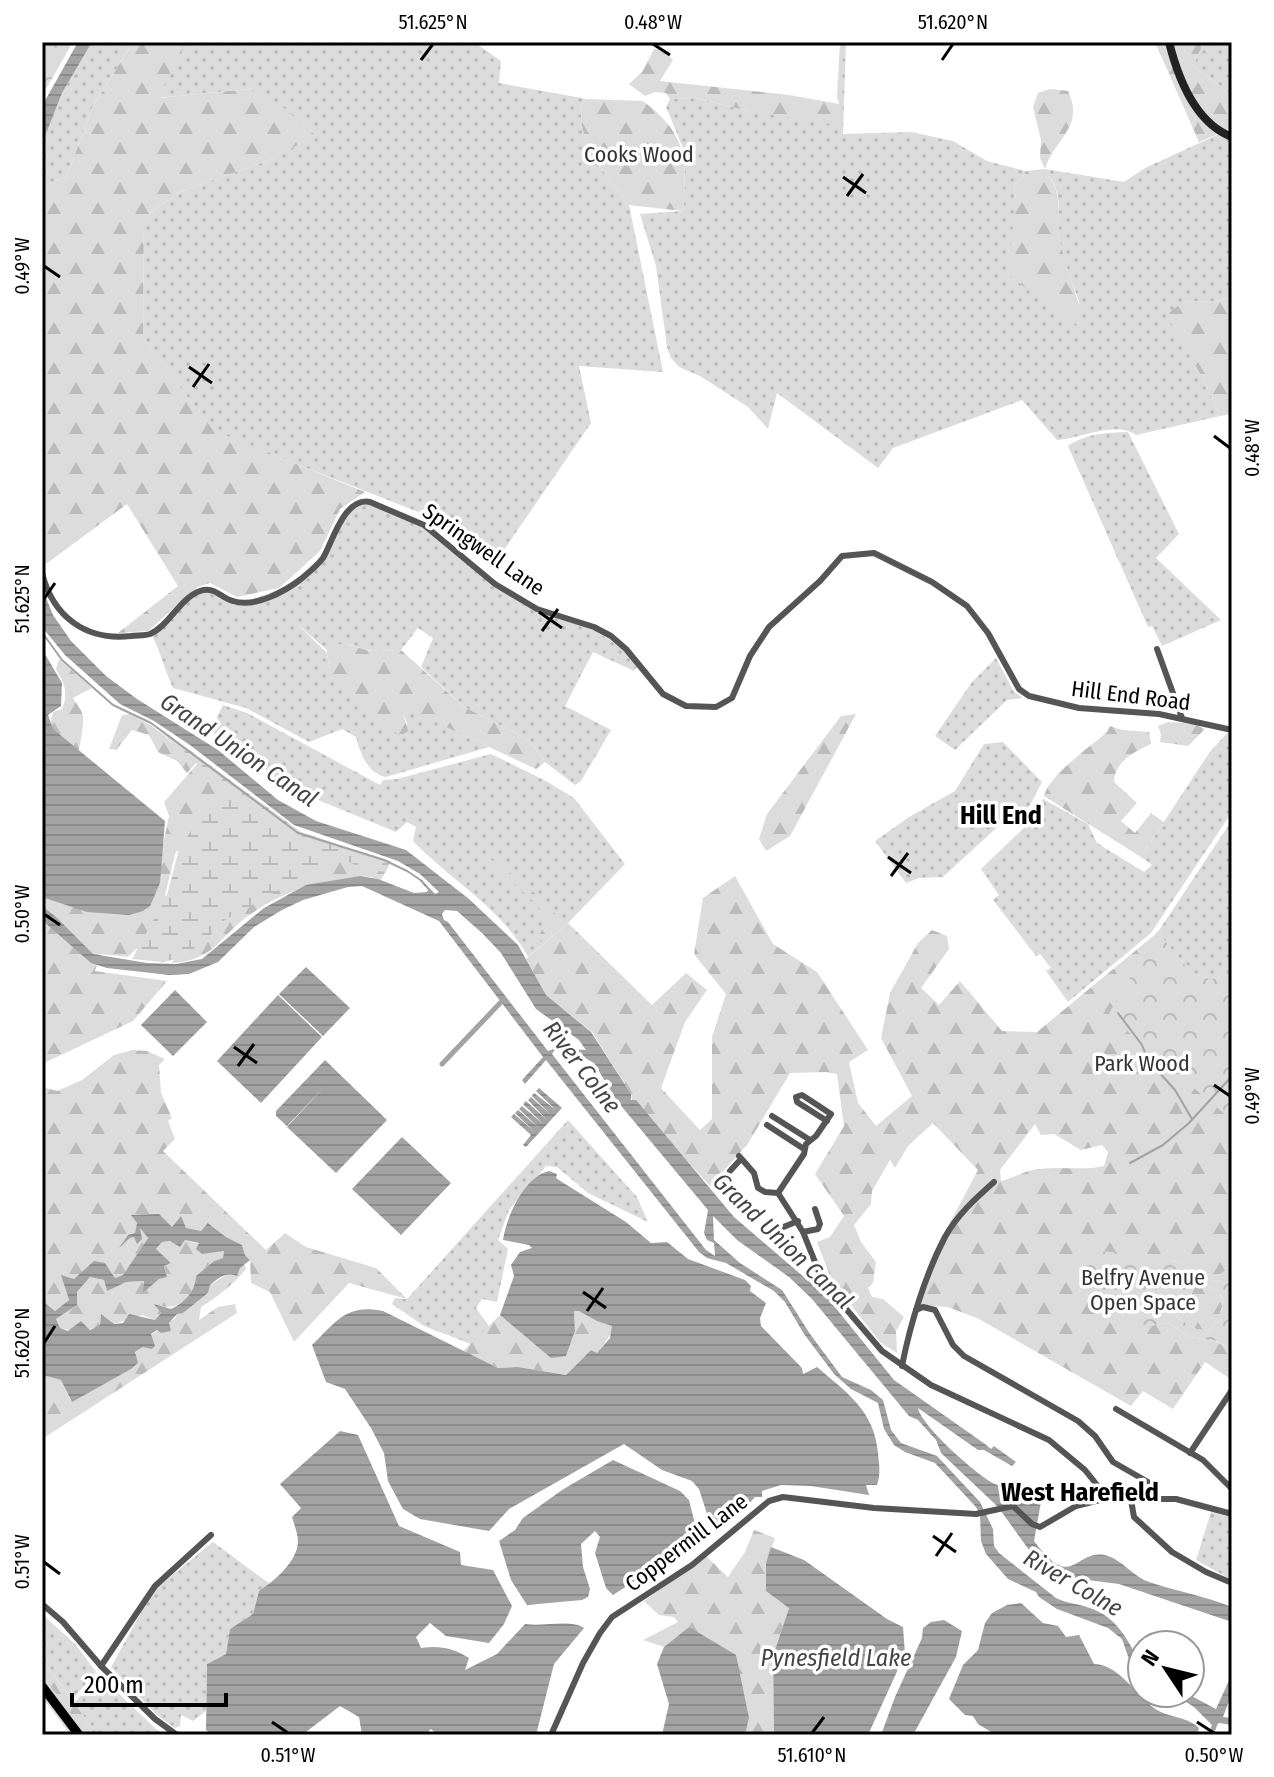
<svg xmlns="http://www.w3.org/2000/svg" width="1274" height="1777" font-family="'Fira Sans Condensed',sans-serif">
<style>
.grass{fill:url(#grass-dots)}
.forest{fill:url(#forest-firs);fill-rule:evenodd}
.wetland{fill:url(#wetland-marsh)}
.park{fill:url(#park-crowns);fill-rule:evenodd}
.water{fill:url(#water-rules);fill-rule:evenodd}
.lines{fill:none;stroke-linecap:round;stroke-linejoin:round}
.stream{stroke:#a3a3a3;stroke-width:2}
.canal{stroke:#a3a3a3;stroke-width:5}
.primary-casing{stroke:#dbdbdb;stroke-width:13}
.street{stroke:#555;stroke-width:6}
.secondary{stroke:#222;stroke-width:8}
.primary{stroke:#000;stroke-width:9}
.ticks{fill:none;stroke:#000;stroke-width:3}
.labels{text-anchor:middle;stroke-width:7;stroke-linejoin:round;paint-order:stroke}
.park-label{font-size:22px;fill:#333;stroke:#fff}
.street-label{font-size:22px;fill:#000;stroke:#fff}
.water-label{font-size:24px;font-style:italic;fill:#444;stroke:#fff}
.quarter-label{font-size:26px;font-weight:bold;fill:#000;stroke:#fff}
.neatline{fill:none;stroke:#000;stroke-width:3}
.ticks-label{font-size:20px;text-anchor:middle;fill:#000}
</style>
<defs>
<pattern id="grass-dots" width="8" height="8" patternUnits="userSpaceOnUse" patternTransform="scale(2)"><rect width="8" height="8" fill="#dcdcdc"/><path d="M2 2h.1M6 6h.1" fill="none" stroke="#bbb" stroke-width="1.8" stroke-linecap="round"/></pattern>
<pattern id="forest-firs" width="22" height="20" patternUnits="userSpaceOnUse" patternTransform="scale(2)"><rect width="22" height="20" fill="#dcdcdc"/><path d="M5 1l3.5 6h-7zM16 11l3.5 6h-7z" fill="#bbb"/></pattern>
<pattern id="wetland-marsh" width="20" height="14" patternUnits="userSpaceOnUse" patternTransform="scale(2)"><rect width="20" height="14" fill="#dcdcdc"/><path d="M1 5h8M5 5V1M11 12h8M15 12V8" fill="none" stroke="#bbb"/></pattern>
<pattern id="park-crowns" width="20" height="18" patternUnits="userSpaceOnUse" patternTransform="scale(2)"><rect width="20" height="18" fill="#dcdcdc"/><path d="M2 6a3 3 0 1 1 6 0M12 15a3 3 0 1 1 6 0" fill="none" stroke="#bbb"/></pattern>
<pattern id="water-rules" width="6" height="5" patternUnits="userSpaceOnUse" patternTransform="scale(2)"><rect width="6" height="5" fill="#a3a3a3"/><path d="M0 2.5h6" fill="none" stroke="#8b8b8b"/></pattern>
</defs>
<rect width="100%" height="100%" fill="#fff"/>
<!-- grass -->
<g class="grass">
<polygon points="92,42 133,42 92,108 67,176 42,187 42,144 62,93"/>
<polygon points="186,42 474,42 501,61 499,83 587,99 581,104 582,126 588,151 629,205 663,372 579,366 591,423 493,566 431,517 213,431 143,338 144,217 180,192 264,162 315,136 249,89 157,98"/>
<path d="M840,42H846L843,134L911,132L953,141L987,161L1026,171L1022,179L1014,184L1016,199L1013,241L1080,304C1073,284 1064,263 1060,242C1053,208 1068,202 1045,169L1124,182L1145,168L1232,128V297L1214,301L1183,302L1204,380L1220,416L1136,435C1114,420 1081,439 1057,440L1022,400L893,448L878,468L777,393L768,429L748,407L700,376L679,367L671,358L667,347L656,266L640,214L683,211L685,178L683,148L666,107L670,99L696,98L748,111L839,104L837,97Z"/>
<polygon points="1204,42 1232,42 1232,95 1193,66"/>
<path d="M1128,432L1179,534L1156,558L1221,620L1162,646L1152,626L1148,627L1068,446C1087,433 1106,433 1128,432Z"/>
<path d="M367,501C384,508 403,514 418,523C448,541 470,571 500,590C550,622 597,617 638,665L634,671L593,652L565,706L611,730L581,781L575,785L545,762L529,740L464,707L421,667L433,638L418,628L401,650C391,650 382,651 373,651C356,649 341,637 327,650L297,624L327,653L329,667L408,725L403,714L408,708L489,747L386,777C368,774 360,753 356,737L342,729L309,742L246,708L173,688C164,669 160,649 150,632L196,591L211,593L235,605C262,596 286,589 309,571C336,548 328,511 367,501Z"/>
<polygon points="996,658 1014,692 1023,698 1007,700 955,750 935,736 972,682"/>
<path d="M223,705L247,713L380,785L383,780L397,779L491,754L546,781L574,798L625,864L568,923L528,957C502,908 450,880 413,841L416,827L407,822L396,832L289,788L237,748L210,731Z"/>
<polygon points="1227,733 1232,736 1232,812 1151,933 1068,1002 1046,971 1051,968 1040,954 1036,956 993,900 999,895 981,869 1030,822 1043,799 1088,824 1097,843 1144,872 1152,865 1141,857 1209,753"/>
<polygon points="1003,742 1042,782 1029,807 1017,809 943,877 919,878 906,883 875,841 909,817 955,791 984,744"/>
<path d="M1232,820V972C1198,995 1177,955 1158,932Z"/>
<polygon points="568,1120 637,1197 648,1222 588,1193 557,1167 546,1166 509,1210 498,1240 508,1249 497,1302 482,1299 476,1308 489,1326 471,1344 424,1326 392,1304 395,1298 407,1299"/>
<polygon points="1211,1512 1232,1518 1232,1580 1196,1560"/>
<polygon points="213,1542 270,1584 259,1591 253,1614 230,1629 226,1654 207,1664 206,1711 193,1721 181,1715 180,1726 175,1728 157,1715 111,1667 153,1591"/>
<polygon points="42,1614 76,1645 96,1672 72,1700 42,1660"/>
<polygon points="99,1675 156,1729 165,1735 98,1735 74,1703"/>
</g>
<!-- forest -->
<g class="forest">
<polygon points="133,42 186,42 158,98 249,89 283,107 316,136 264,162 180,192 144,217 143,338 213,430 365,492 340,509 320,551 279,588 237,597 210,583 198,587 148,631 118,633 178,586 127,504 46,564 45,559 42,560 42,187 67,176 92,108"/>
<polygon points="1155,42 1204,42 1193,66 1232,95 1232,128 1199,142"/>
<polygon points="654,49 662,49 673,60 660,81 789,95 839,104 837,125 748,111 696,98 670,99 666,93 655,92 645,96 629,84 642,72"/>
<path d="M1050,89L1068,91C1085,127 1055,138 1045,169C1068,203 1052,211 1061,246C1068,274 1080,300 1084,330L1007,274L1016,199L1014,184L1022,179L1026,171L1045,169L1040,158L1041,140L1033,107L1038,93Z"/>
<path d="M587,99L643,101C688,135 687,160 683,211L629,205L588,151L582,126L581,104Z"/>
<polygon points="1232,297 1232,414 1220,416 1204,380 1166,315 1183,302 1214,301"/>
<path d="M332,644H346L370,651L401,650L464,707L529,740L545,762L536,769L408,709L403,714L408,731L402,735C377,728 339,693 330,669C328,663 327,656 327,650Z"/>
<path d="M59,659L92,688L73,698C76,703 82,710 83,716C84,721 80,750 77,755L49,730L53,712L62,709C69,693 64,683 56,669Z"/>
<polygon points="130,714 152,726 198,761 187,773 177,761 158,752 149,735 132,730 116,750 109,749 122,715"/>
<polygon points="856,714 790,836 766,851 759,839 767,814 841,716"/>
<polygon points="1168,722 1194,724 1205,729 1188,746 1160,742 1161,734 1158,726"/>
<path d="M1110,726L1123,730L1149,732L1151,744C1134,752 1115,761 1114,782L1137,803L1121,821L1135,833L1151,813L1164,822L1141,857L1044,796C1049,775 1090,747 1107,732Z"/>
<polygon points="198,763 231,788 209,857 176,851 165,895 178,908 150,945 136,949 128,957 100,954 95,971 167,981 133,1021 42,1064 42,892 151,901 169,816 164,802"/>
<path d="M324,840L391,861L381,880C362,873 352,878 333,881C300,887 276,896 248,916C218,938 215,960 172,963L175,957Z"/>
<path d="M483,854C511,873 542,895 562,923L538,943L539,935L549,920L530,898L484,857Z"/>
<path d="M735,876L773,944L817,972L868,1050L849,1062L858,1103L876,1126L912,1096L881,1038L890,993L918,943L932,930L947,936L949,949L921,988L939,1005L960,981L1002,1031L1037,1032L1158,932C1177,955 1198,995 1232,972V1253C1230,1264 1227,1274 1214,1276L1171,1260L1149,1326L1168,1323L1190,1337L1215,1341L1232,1350V1380L1205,1362L1173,1409L1143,1391L1131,1406L979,1319L948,1307L917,1305L944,1234L978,1170L933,1123L908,1146L895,1168L890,1160L872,1191L871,1204L854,1225L861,1242L876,1262L873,1283L868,1288L872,1297L883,1299L904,1317L896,1331L897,1353L880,1342L832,1281L817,1242L830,1237L844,1216L815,1174L844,1126L837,1074L826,1072L790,1073L747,1145L710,1186L649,1119L636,1100H632L631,1094L592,1032L546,995L526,959L568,923L652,1005L686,973L707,990L685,1022L661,1088L700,1130L712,1119V1037L726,994L694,954L703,898ZM1035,1124L1041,1135L1054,1134L1081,1150L1102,1145L1108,1152L1104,1166C1083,1171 1061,1166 1039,1169C1025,1170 1015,1178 1001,1181L1000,1170Z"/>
<polygon points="132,1050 147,1051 165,1059 159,1065 161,1093 172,1118 168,1121 175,1139 163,1151 266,1250 285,1233 306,1247 376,1268 407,1299 349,1283 294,1342 270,1292 251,1283 250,1260 245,1255 242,1245 226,1237 209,1223 201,1231 172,1227 151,1216 132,1215 137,1223 135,1234 128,1235 123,1244 130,1238 134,1237 138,1225 148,1238 123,1275 115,1278 105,1263 73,1280 62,1277 69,1300 55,1311 46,1305 42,1287 42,1087 57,1091 82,1080 114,1055"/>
<path d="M185,1240L224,1251L223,1258L214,1261L196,1276C194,1298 177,1312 156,1305L161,1313L155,1320L142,1315L114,1324L101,1314L100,1326C87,1331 73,1332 60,1328L56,1319L77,1305V1292L90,1277L104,1280L107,1290L126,1282L144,1281V1292L159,1279L167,1276L164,1266L171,1263L156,1249L162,1242Z"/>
<path d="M244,1264L246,1269C232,1286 218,1296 201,1307L199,1320L218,1307L235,1304L237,1313L42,1439V1375L61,1380L71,1401L143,1347L151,1335L176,1318L177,1313H183L208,1293L210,1285Z"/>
<polygon points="1204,1284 1218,1290 1224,1301 1219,1316 1209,1331 1196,1329 1176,1317 1184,1309 1195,1287"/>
<polygon points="579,1310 612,1326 613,1331 597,1353 591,1350 566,1375 518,1367 498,1368 463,1351 500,1315 551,1357 566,1356 575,1331 574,1311"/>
<polygon points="754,1530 775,1538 766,1563 789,1608 773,1656 774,1735 745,1735 749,1718 689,1627 664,1647 643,1640 678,1622 674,1617 659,1615 644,1601 706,1556 728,1577 745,1552"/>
<polygon points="42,1660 98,1735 84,1733 42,1676"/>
</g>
<!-- wetland -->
<path class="wetland" d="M157,726L301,832L390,862L385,872L362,868L331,854L324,866L306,871L290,884L225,920L213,933L182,958L162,962L132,959L167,895L178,853L192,829L217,798L221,786C200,767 182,748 160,731Z"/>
<!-- park -->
<g class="park">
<polygon points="42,42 73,42 42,96"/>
<path d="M1158,932C1177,955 1198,995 1232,972V1120L1195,1089L1180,1069L1150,1053L1109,1013Z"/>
<path d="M1097,1250L1171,1260L1214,1276C1227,1274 1230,1264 1232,1253V1350L1216,1341L1190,1337L1168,1323L1149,1326L1121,1319L1084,1297L1074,1282C1077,1262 1077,1255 1097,1250ZM1204,1284L1218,1290L1224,1301L1219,1316L1209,1331L1196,1329L1176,1317L1184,1309L1195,1287Z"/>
</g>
<!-- water -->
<g class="water">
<polygon points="78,42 92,42 62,93 42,144 42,106"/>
<path d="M42,588L53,615L71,641L106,676L137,699L218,750L278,800L316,821L406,850L469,899L518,945L546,995L591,1032L631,1094V1100H636L734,1217L826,1296L894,1380L985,1444L991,1449L994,1446L1016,1462L1012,1466L984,1450H978L918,1408C921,1426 979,1477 995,1484C1003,1488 1011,1486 1019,1489C1027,1492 1034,1498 1041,1502L1034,1541C1074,1595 1075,1546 1108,1556C1123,1561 1134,1577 1149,1582C1176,1591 1205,1596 1232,1607V1622L1119,1584L1056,1576L1045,1572L998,1507L941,1453L936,1440L918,1420L909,1416L812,1299L789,1277L737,1240L713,1216L714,1240L740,1263L782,1290L810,1334L842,1377L871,1390L883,1400L891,1430L901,1443L937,1456L980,1502L993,1529L994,1546L999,1553L1056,1598C1064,1602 1071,1603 1080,1605C1108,1612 1119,1625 1132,1648C1138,1658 1142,1666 1142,1677L1130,1662L1122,1639L1108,1628L1057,1609L1039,1597L1036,1592L1008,1579L986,1554L981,1541L980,1515L976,1507L935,1463L905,1452L894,1445L884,1429L878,1403L851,1389L834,1374L804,1334L785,1302L774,1291L726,1263L707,1258L699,1252L546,1060L525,1084L522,1080L543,1057L439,921L362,886L348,887L303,900L282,910L254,927L218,962L189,974L169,975L107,968L91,963L42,920V906L56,917L93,954L147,963L176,964L202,959L264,908L306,885L360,876L378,879L414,893L427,892L428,890L420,881L421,879L435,894L439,892L420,874L398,861L294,825L190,745L154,721L120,704L65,655L42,627ZM445,910L457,911L482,933L501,953L536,1009L579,1040L586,1050L556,1048L548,1051L448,922L444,920L442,914ZM554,1051L578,1054L594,1063L617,1101L708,1210L704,1233L707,1240L714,1243L715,1256L706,1250L552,1054Z"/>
<polygon points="42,649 62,683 61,706 48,715 53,729 165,821 160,883 150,906 143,911 129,915 87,912 42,897"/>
<polygon points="306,967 350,1008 323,1036 279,994"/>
<polygon points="175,990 207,1022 173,1056 141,1025"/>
<polygon points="278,995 322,1037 261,1103 217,1061"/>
<polygon points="325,1060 387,1120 336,1173 320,1158 342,1135 320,1158 287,1127 327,1084 287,1126 276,1116 276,1111"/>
<polygon points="539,1088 562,1108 526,1147 523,1145 531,1135 511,1117 514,1114 535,1132 515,1113 518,1110 539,1128 519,1109 522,1106 543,1124 523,1104 526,1101 547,1120 528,1100 531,1097 551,1115 532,1096 534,1093 556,1110 536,1091"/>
<polygon points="402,1137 451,1183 401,1235 352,1189"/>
<path d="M549,1171L557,1174L556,1178L562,1182L626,1222L651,1243L667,1242L688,1259L745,1280L751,1286L750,1291L766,1303L760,1318L761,1326L802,1368L803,1374L817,1367C847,1393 874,1410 878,1453C879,1464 881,1474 877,1485H866L869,1495L811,1486L781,1485L762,1491V1497H755L735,1519L717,1525L709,1520L699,1489L692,1481L662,1470L624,1444L509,1509L489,1531L420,1519L403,1509L388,1481L384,1453L371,1428L345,1389L326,1382L312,1345C336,1322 346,1303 383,1311L498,1368L518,1367L566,1375L591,1350L597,1353L610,1338L612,1326L597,1321L579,1311H574L575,1331L566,1356L551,1358L500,1315L514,1276L511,1265L520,1252L532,1248L529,1245L503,1240C506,1217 525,1176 549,1171Z"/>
<path d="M159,1214L172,1227L181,1216L186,1228L201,1231L208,1223L226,1237L242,1245L245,1255L250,1260L240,1268L237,1276C225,1272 220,1277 210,1285L208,1293L183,1313L177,1314L169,1323L171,1331L161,1333L157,1330L151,1334L155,1346L152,1349L143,1347L135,1352L138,1363L131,1369L72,1402L61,1380L42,1375V1287L46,1304L55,1311L69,1300L61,1275L74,1279L94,1261L105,1263L115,1278L123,1275L148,1238L140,1228L142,1239L137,1244L134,1237L130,1238L119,1248L128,1235L135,1233L137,1223L131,1215ZM185,1240L199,1243L196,1249L202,1254L224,1251L223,1258L214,1261L196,1276C195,1292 185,1302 171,1309L154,1304L161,1313L155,1320L129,1314L123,1323L114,1324L101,1314L100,1325L90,1330L81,1321L68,1331L60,1328L56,1319L77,1305V1292L90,1277L104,1280L107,1291L126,1282L144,1281L143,1293L159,1279L167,1277L164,1266L171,1263L156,1249L162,1242L170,1241L180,1247Z"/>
<path d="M340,1431L358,1435L399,1526L460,1552L461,1565L493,1570L512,1606L504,1624L489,1643L446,1636L430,1623L416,1637L421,1648C439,1645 454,1648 469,1658L465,1670L497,1654L525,1624C543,1627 571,1619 584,1628L554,1664L536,1735H438L431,1729L425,1735H362L359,1717L340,1706L302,1735H212L206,1730L207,1664L226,1654L230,1629L253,1614L259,1591C274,1581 297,1562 298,1542C298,1534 294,1524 292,1517L301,1508L280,1484Z"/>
<polygon points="613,1460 680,1491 689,1500 699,1540 613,1595 606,1588 595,1553 600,1537 595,1531 581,1544 583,1567 590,1589 588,1597 582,1600 527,1605 511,1580 499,1541 515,1530 523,1518 562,1490"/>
<polygon points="771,1547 804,1560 887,1619 903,1627 905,1654 868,1735 774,1735 773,1656 789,1608 766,1591 766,1563"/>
<path d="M1021,1603L1043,1623L1058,1626L1066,1637L1079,1635L1094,1664C1122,1665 1137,1699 1159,1711C1172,1718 1188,1717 1199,1728L1197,1735H996L978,1724L973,1716L965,1715L949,1699L963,1665L978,1650L985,1623L992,1613L1007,1605Z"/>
<polygon points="944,1620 962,1631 956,1657 913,1735 881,1735 895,1697 922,1638 923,1628 931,1622"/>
<polygon points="689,1627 736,1655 749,1718 745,1735 662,1735 669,1704 657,1664 664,1647"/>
<polygon points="1232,1674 1232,1693 1223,1717 1232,1718 1232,1725 1219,1723 1214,1727 1194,1707 1172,1693 1186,1693 1216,1709"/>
</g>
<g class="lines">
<!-- stream -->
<g class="stream">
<polyline points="44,635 62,660 113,705 151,723 298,833 384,860 407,871 422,881"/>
<polyline points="1118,1013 1142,1045 1148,1060 1175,1090 1192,1119"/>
<polyline points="1130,1163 1163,1145 1189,1123 1232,1076"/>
</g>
<!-- canal -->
<g class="canal">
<polyline points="442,1064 503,1000"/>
<polyline points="1211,1735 1216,1721"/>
</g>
<defs>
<polyline id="primary" points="42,1686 79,1735"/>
</defs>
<!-- primary casing -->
<use href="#primary" class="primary-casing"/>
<!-- street -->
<g class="street">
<path d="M42,573C53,617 86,641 131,636C136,635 145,636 150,634C169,626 180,598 200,591C215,586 221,598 233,601C255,608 284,592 301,579C308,573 317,566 323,558C333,541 344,497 370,502L424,525L495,584L537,609L594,627L611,636L626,649L663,694L686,706L716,707L732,698L750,656L769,627L820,581L842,556L874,553L932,582L967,606L988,633L1019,689L1029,696L1079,708L1159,714L1232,730"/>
<polyline points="1157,649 1182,718"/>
<polyline points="772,1116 810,1140"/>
<polyline points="767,1125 804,1149"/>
<polyline points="739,1156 754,1173 758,1188 765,1192 778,1193 803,1232 823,1282 882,1351 931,1385 1049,1440 1085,1470 1101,1490 1104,1499"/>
<polyline points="730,1171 741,1159"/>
<polyline points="778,1193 804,1154 806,1144 816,1136 831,1114 802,1095 796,1097 797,1102 827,1121"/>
<polyline points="781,1228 798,1221"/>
<polyline points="803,1232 818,1229 820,1224 815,1209"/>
<polyline points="916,1310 923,1307 935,1310 953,1345 964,1356 1078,1421 1095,1436 1113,1462 1148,1482 1152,1487 1152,1499"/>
<path d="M902,1366C910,1325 925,1275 945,1237C957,1215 976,1198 994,1182"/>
<polyline points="1116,1409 1203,1460 1232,1489"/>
<polyline points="1190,1453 1232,1390"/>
<polyline points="1131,1500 1134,1517 1172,1552 1206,1572 1232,1583"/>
<polyline points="42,1604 63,1622 101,1666 155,1719 177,1735"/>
<polyline points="101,1666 155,1586 211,1535"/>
<polyline points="551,1735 583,1663 600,1633 612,1617 692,1565 769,1501 783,1497 874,1508 976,1514 1013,1506 1032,1524 1040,1527 1076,1506 1104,1499 1176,1499 1232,1514"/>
</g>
<!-- secondary -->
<path class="secondary" d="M1169,42C1178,78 1195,123 1232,137"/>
<!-- primary -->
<use href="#primary" class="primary"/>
</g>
<!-- ticks -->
<path class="ticks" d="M653,44L670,55M421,60L433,44M942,60L953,44M843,177L866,193M847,196L863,174M44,266L60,277M189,367L212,383M193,387L209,364M1214,436L1230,448M44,599L55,583M539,612L562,628M542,631L558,609M888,857L911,873M891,876L908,853M44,914L60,925M234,1047L257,1063M238,1066L254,1044M1214,1085L1230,1096M583,1292L606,1308M587,1311L603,1288M44,1343L55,1326M933,1536L956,1552M936,1556L952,1533M44,1562L60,1574M272,1722L288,1733M1197,1722L1214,1733M812,1733L824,1717"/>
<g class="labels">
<!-- park labels -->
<g class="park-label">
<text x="639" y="162">Cooks Wood</text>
<text x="1142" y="1071">Park Wood</text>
<text x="1143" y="1285">Belfry Avenue<tspan x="1143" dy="25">Open Space</tspan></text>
</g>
<!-- street labels -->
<g class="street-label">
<text transform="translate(484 549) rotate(35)" y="8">Springwell Lane</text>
<text transform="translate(1131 695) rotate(7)" y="8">Hill End Road</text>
<text transform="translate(686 1542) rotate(-37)" y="8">Coppermill Lane</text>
</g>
<!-- water labels -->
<g class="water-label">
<text transform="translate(239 750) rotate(34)" y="8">Grand Union Canal</text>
<text transform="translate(582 1067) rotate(52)" y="8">River Colne</text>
<text transform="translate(783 1241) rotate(44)" y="8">Grand Union Canal</text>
<text transform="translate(1073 1583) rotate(30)" y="8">River Colne</text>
<text x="836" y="1666">Pynesfield Lake</text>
</g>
<!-- quarter labels -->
<g class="quarter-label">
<text x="1001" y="824">Hill End</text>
<text x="1080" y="1501">West Harefield</text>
</g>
</g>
<!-- border -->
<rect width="1274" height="1777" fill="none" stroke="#ffffff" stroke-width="88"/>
<!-- north arrow -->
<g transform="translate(1166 1669) rotate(305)"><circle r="38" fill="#ffffff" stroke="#999999" stroke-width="2"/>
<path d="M0-6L14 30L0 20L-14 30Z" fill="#000000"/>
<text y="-12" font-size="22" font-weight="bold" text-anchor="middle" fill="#000000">N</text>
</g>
<!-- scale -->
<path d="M72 1693v12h154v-12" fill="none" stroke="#000000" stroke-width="4"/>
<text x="84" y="1693" font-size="24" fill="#000000" stroke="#ffffff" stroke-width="6" paint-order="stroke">200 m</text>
<rect x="44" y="44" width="1186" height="1689" class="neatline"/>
<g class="ticks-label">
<text x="433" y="29">51.625°N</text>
<text x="653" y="29">0.48°W</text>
<text x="953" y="29">51.620°N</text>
<text transform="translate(22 266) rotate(-90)" y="7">0.49°W</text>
<text transform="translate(1252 448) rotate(-90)" y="7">0.48°W</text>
<text transform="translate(22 599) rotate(-90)" y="7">51.625°N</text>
<text transform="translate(22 914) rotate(-90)" y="7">0.50°W</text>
<text transform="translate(1252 1096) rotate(-90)" y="7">0.49°W</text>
<text transform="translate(22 1343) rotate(-90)" y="7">51.620°N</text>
<text transform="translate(22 1562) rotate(-90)" y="7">0.51°W</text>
<text x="288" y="1762">0.51°W</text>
<text x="812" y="1762">51.610°N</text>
<text x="1214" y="1762">0.50°W</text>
</g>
</svg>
